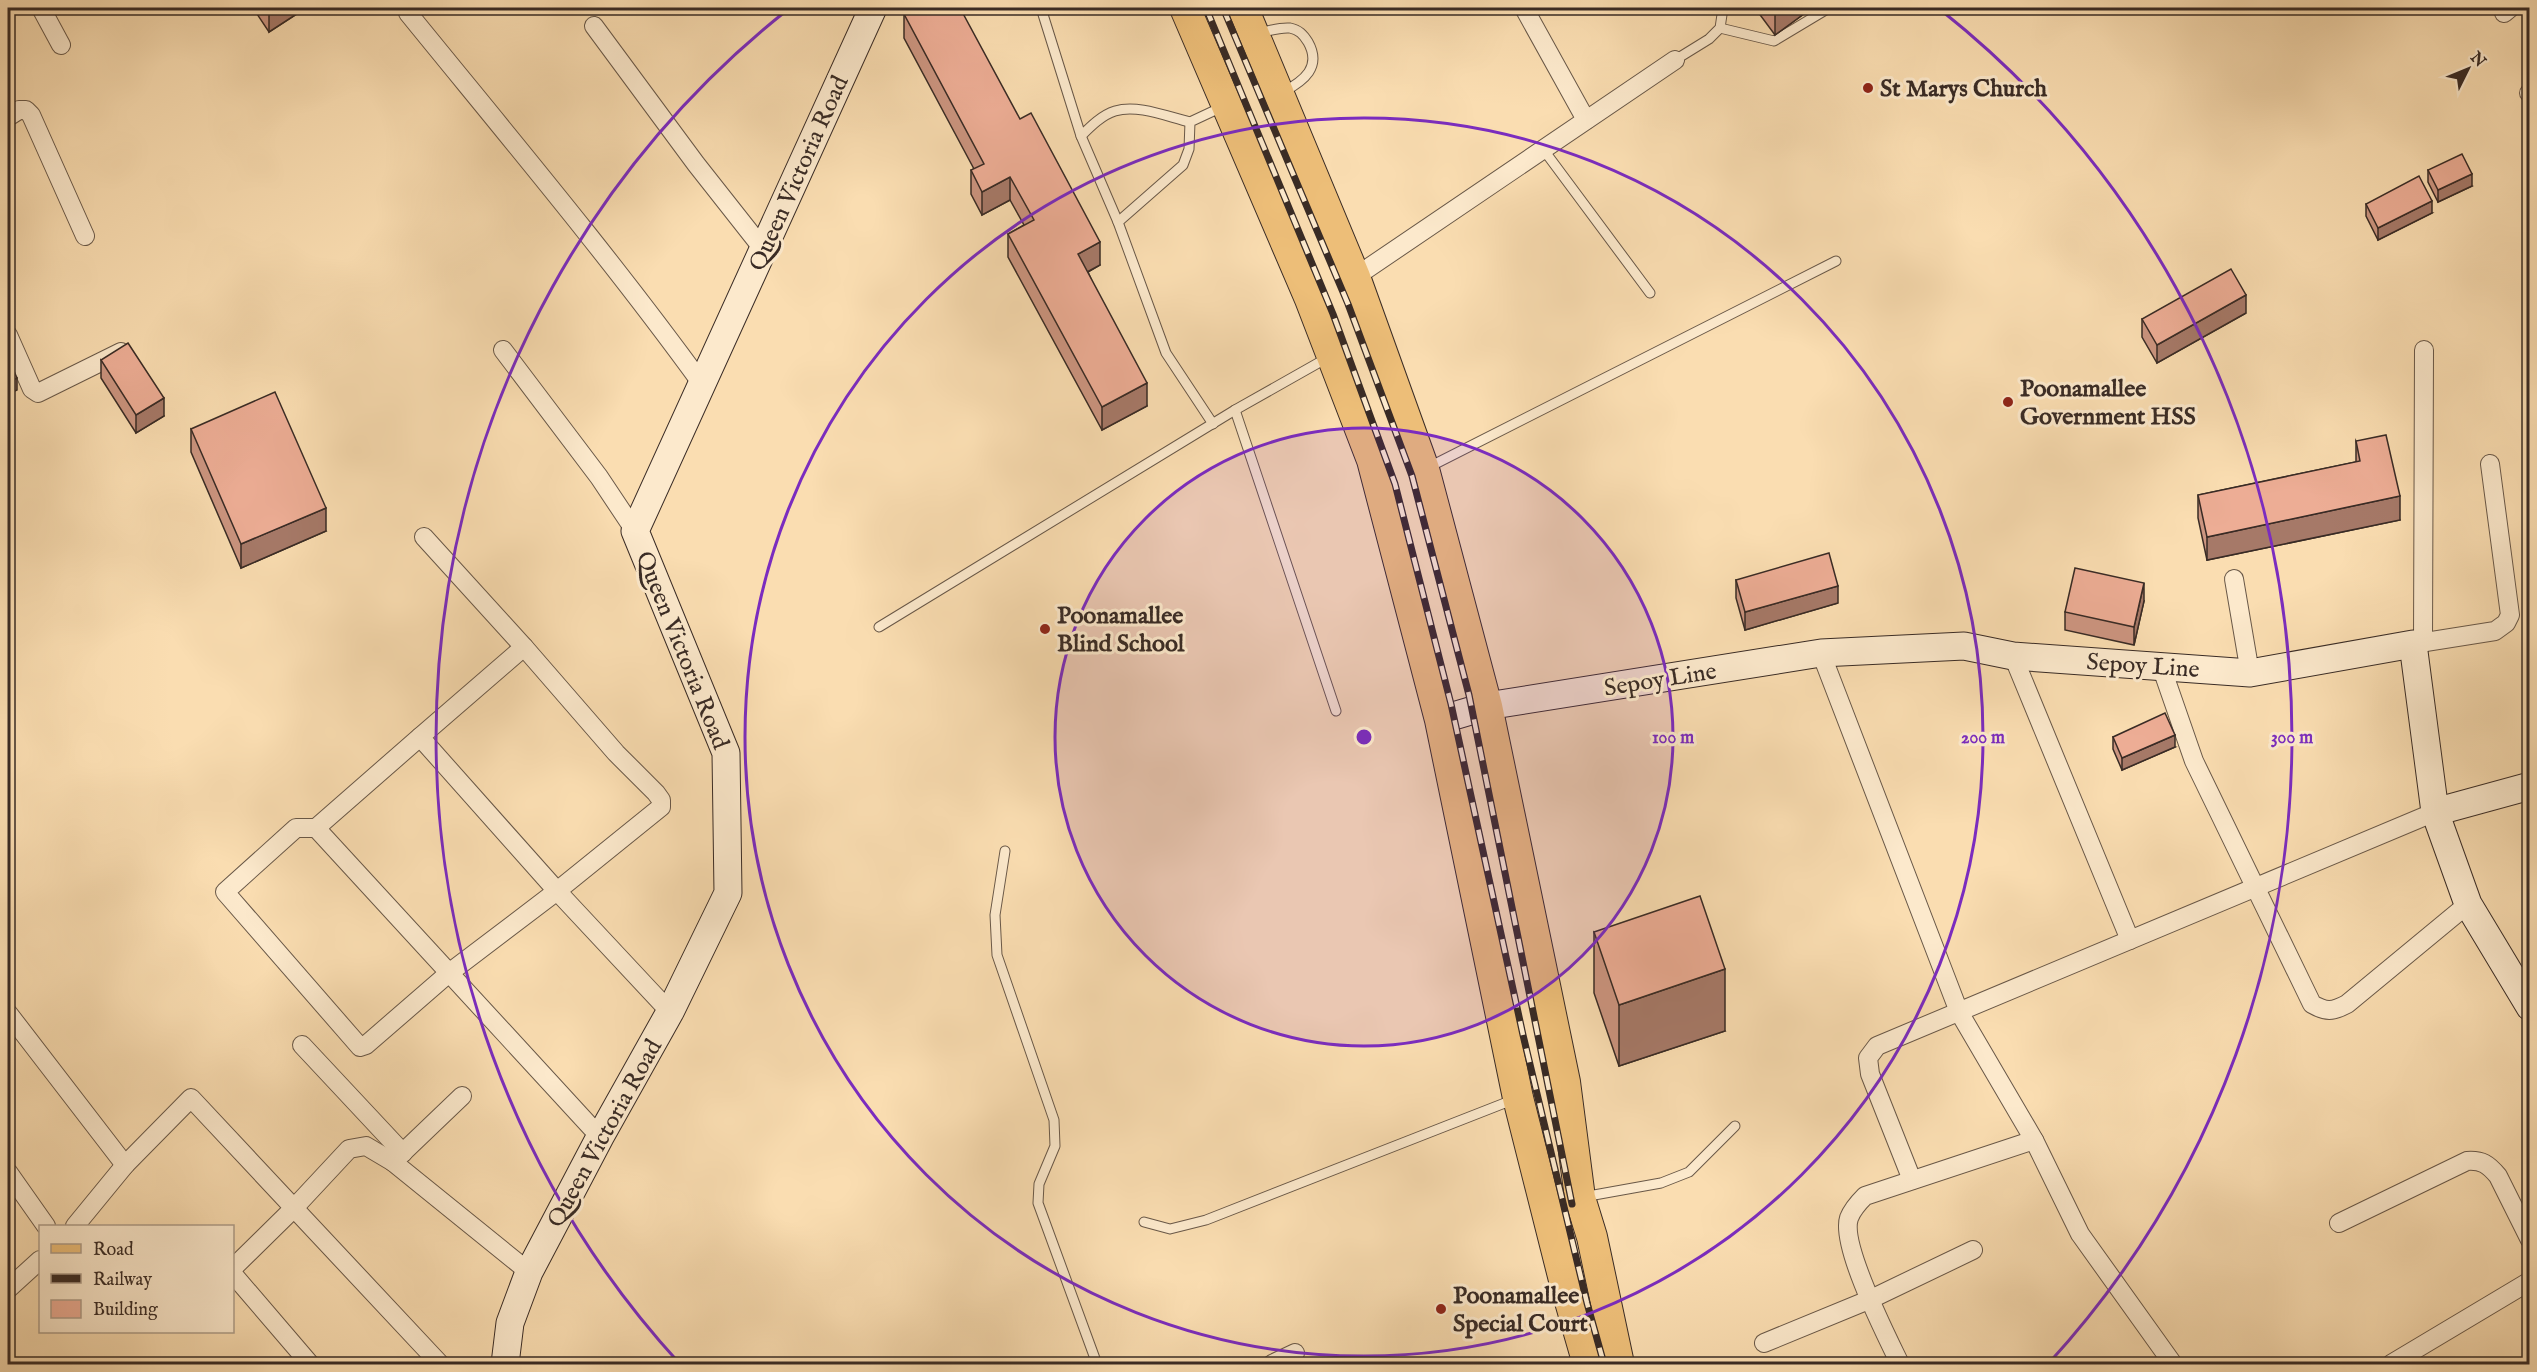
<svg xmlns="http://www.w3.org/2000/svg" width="2537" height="1372" font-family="'IM FELL English',serif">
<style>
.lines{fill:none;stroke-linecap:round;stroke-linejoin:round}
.lane-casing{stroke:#695848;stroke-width:11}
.street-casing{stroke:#695848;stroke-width:20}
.secondary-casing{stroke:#392b25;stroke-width:29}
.primary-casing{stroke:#392b25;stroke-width:32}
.lane{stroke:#fce9cc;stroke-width:9}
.street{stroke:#fce9cc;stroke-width:18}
.secondary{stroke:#fce9cc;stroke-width:27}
.primary{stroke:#edbe78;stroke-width:30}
.rail-casing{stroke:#392b25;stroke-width:7}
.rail{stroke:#fce9cc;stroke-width:4.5;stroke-dasharray:14;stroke-linecap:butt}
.wall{fill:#cc9580;stroke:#392b25;stroke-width:1.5}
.shaded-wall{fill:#a67968;stroke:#392b25;stroke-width:1.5}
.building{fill:#edad95;stroke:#392b25;stroke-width:1.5}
.ring{fill:none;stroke:#7b2cbf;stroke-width:3}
.poi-dot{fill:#8f2418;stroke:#fce9cc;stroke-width:2}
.labels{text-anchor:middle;stroke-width:6;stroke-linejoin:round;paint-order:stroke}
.poi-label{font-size:24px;font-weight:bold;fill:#392b25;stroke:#fce9cc;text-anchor:start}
.street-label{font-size:24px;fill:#392b25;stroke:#fce9cc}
.centre{fill:#7b2cbf;stroke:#fce9cc;stroke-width:3}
.ring-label{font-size:18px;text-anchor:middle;font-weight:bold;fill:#7b2cbf;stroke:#fce9cc;stroke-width:6;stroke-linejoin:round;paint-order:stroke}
</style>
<rect width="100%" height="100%" fill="#faddb1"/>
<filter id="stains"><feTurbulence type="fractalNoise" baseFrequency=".00333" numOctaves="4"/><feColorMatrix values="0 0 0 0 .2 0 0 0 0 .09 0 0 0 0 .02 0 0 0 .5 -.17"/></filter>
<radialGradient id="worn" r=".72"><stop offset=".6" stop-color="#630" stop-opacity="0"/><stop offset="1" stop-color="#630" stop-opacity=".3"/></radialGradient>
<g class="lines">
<defs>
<g id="lane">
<path d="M1041,8L1081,136C1091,126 1102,115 1115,111C1138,104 1168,117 1190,122"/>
<polyline points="1720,28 1774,41 1829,8"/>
<path d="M1257,34C1268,31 1279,27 1290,28C1299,30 1303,34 1308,42C1322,67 1304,81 1283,92"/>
<polyline points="1675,60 1709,39 1720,28 1723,8"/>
<polyline points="1081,136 1118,222"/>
<polyline points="1543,149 1650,293"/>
<polyline points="1235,410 1336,711"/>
<polyline points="1213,424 1166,353 1118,222 1183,165 1189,149 1190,122 1222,107"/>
<polyline points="1429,467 1836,261"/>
<polyline points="879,627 1235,410 1327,358"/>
<polyline points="1005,851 995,915 997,955 1054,1120 1055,1146 1039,1184 1038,1203 1097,1364"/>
<polyline points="1583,1197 1661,1183 1689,1172 1735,1126"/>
<polyline points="1144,1222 1170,1229 1206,1220 1515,1099"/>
</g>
<g id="street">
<polyline points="41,8 61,45"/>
<polyline points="1524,8 1586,120"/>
<path d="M408,13C508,136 609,256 702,384"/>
<polyline points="2504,13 2510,8"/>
<polyline points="594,26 696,164 763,249"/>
<polyline points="2529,93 2530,93"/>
<polyline points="8,117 19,110 26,110 31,115 85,236"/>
<polyline points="1355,277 1675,60"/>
<polyline points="8,335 32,389 38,393 121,352"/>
<polyline points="503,350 599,477 635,531"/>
<polyline points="424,537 524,647"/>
<polyline points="2234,579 2250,673"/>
<polyline points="2423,643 2424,350"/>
<polyline points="2413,644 2495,631 2506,623 2510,615 2490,464"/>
<polyline points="1821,653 1959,1012 2034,1140 2080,1234 2173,1364"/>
<polyline points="2013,656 2130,940"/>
<path d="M2161,666L2194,761L2312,1004C2326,1012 2332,1012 2347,1004L2468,904"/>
<polyline points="420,737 316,828 600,1137"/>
<polyline points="316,828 296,828 225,892 360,1047 366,1045 449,973 557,891 661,807 661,800 656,793 616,753 524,647 420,737 557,891 670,1012"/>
<polyline points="8,1013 125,1165"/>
<polyline points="302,1045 403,1153"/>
<polyline points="462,1096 393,1162 529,1272"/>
<polyline points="8,1172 46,1226"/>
<polyline points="1912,1180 1870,1074 1868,1058 1877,1046 2435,812"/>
<path d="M2339,1223L2467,1161C2482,1160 2488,1164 2498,1176L2530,1240"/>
<polyline points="75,1226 125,1165 191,1098 440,1364"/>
<polyline points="232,1269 294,1208 349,1149 366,1146 393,1162"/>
<polyline points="232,1273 310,1364"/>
<polyline points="8,1289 40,1260"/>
<polyline points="1764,1343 1871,1299 1973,1250"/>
<polyline points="1272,1364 1295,1353"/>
<path d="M1900,1364C1887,1337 1840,1245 1849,1218C1852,1210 1859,1202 1865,1196L2034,1140"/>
<polyline points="2391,1364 2530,1281"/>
</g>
<g id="secondary">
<polyline points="1440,720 1487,706 1821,653 1964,646 2013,656 2250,673 2413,644 2435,812 2468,904 2530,1007"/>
<polyline points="2435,812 2530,786"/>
<polyline points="505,1364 510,1323 529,1272 600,1137 670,1012 728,893 726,753 635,531 873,8"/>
</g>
<g id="primary">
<polyline points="1185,8 1310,299 1372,460 1440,720 1518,1098 1565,1284 1588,1364"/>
<polyline points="1243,8 1355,277 1424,469 1487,706 1565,1082 1580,1198 1592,1237 1619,1364"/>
</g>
</defs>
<!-- lane casing -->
<use href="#lane" class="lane-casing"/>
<!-- street casing -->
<use href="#street" class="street-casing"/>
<!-- secondary casing -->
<use href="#secondary" class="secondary-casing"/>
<!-- primary casing -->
<use href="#primary" class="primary-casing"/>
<!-- lane -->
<use href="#lane" class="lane"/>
<!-- street -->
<use href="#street" class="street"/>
<!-- secondary -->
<use href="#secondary" class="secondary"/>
<!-- primary -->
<use href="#primary" class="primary"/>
<defs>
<g id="rail">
<polyline points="1206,8 1333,314 1395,484 1451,704 1523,1035 1587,1303 1604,1364"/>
<polyline points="1223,8 1348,304 1412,476 1469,695 1572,1204"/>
</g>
</defs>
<!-- rail casing -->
<use href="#rail" class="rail-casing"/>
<!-- rail -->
<use href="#rail" class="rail"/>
</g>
<!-- wall -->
<g class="wall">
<polygon points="253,8 306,8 269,32"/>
<polygon points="1755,8 1812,8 1775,35"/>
<polygon points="904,14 1020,119 1100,265 1088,272 1147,406 1102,430 1008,257 1008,234 1024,225 1010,200 982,215 971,194 971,170 974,169 904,38"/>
<polygon points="2428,170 2472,186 2438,202 2428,182"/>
<polygon points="2366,204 2432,213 2378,240 2366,216"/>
<polygon points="2246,313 2157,363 2142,337 2142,319"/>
<polygon points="101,360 164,416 136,433 101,378"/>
<polygon points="191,429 326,531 241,568 191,452"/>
<polygon points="2356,441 2400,520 2207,560 2198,518 2198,495 2356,462"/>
<polygon points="1736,580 1838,603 1745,630 1736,598"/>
<polygon points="2144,601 2134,645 2065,630 2065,612"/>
<polygon points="2113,737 2175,747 2122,770 2113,749"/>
<polygon points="1594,932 1725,1031 1619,1066 1594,993"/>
</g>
<!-- shaded-wall -->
<g class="shaded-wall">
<polygon points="271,8 306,8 269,32 269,9"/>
<polygon points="1780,8 1812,8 1775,35 1775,11"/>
<polygon points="2472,174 2472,186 2438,202 2438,190"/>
<polygon points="1010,177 1010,200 982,215 982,192"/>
<polygon points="2432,201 2432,213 2378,240 2378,228"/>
<polygon points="1100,242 1100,265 1078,277 1078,254"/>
<polygon points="2246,295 2246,313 2157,363 2157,345"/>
<polygon points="17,378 17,390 8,394 8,382"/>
<polygon points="1147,383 1147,406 1102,430 1102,407"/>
<polygon points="164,398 164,416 136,433 136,415"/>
<polygon points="2400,496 2400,520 2207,560 2207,537"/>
<polygon points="326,508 326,531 241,568 241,544"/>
<polygon points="2144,583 2144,601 2134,645 2134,627"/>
<polygon points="1838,586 1838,603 1745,630 1745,612"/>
<polygon points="2175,735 2175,747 2122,770 2122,758"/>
<polygon points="1725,969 1725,1031 1619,1066 1619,1005"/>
</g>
<!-- building -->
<g class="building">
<polygon points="916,8 960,8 1020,119 1031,113 1100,242 1078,254 1147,383 1102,407 1008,234 1034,220 1010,177 982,192 971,170 984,164 904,14"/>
<polygon points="1772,8 1780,8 1775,11"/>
<polygon points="2462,154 2472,174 2438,190 2428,170"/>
<polygon points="2419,176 2432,201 2378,228 2366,204"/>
<polygon points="2231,269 2246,295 2157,345 2142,319"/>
<polygon points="128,343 164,398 136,415 101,360"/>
<polygon points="8,357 17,378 8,382"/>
<polygon points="275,392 326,508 241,544 191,429"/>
<polygon points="2386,435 2400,496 2207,537 2198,495 2360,461 2356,441"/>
<polygon points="1829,553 1838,586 1745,612 1736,580"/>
<polygon points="2075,568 2144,583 2134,627 2065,612"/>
<polygon points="2165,713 2175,735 2122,758 2113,737"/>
<polygon points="1700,896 1725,969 1619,1005 1594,932"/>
</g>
<!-- distance rings -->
<circle cx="1364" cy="737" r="309" fill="#7b2cbf" fill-opacity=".12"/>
<g class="ring">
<circle cx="1364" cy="737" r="309"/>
<circle cx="1364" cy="737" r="619"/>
<path d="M680 1364A928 928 0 0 1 786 11M1942 11A928 928 0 0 1 2048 1364"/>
</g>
<!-- markers -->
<g class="poi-dot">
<circle cx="1868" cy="88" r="6"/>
<circle cx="2008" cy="402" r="6"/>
<circle cx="1045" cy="629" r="6"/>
<circle cx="1441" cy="1309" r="6"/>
</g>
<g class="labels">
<!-- poi labels -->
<g class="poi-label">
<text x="1880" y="96">St Marys Church</text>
<text x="2020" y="396">Poonamallee<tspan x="2020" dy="28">Government HSS</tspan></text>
<text x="1057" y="623">Poonamallee<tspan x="1057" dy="28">Blind School</tspan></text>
<text x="1453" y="1303">Poonamallee<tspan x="1453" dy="28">Special Court</tspan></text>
</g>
<!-- street labels -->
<g class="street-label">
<text transform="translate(798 173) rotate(-66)" y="8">Queen Victoria Road</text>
<text transform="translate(683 650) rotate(68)" y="8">Queen Victoria Road</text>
<text transform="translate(2143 665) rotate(4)" y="8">Sepoy Line</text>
<text transform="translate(1660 679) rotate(-9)" y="8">Sepoy Line</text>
<text transform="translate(604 1133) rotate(-61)" y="8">Queen Victoria Road</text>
</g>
</g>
<circle cx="1364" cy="737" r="9" class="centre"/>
<g class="ring-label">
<text x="1673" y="743">100 m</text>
<text x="1983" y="743">200 m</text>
<text x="2292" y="743">300 m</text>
</g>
<!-- margin -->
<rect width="2537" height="1372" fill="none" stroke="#faddb1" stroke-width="30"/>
<rect x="9" y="9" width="2519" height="1354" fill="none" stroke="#392b25" stroke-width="3"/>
<rect x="15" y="15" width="2507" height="1342" fill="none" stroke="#392b25" stroke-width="1.5"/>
<!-- legend -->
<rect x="39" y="1225" width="195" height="108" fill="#fce9cc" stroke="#ae9d89" stroke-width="1.5"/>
<rect x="51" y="1244" width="30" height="9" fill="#edbe78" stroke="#ae9d89" stroke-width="1.5"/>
<text x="93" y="1255" font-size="18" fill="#392b25">Road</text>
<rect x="51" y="1274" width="30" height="9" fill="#392b25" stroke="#ae9d89" stroke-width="1.5"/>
<text x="93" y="1285" font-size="18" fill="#392b25">Railway</text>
<rect x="51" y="1300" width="30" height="18" fill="#edad95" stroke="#ae9d89" stroke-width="1.5"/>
<text x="93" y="1315" font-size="18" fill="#392b25">Building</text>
<!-- north arrow -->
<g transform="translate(2468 69) rotate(47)" stroke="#fce9cc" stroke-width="4.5" paint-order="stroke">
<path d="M0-4.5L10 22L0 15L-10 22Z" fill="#392b25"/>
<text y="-9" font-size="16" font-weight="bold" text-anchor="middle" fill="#392b25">N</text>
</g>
<rect width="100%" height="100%" filter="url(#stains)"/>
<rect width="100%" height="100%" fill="url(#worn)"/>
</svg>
